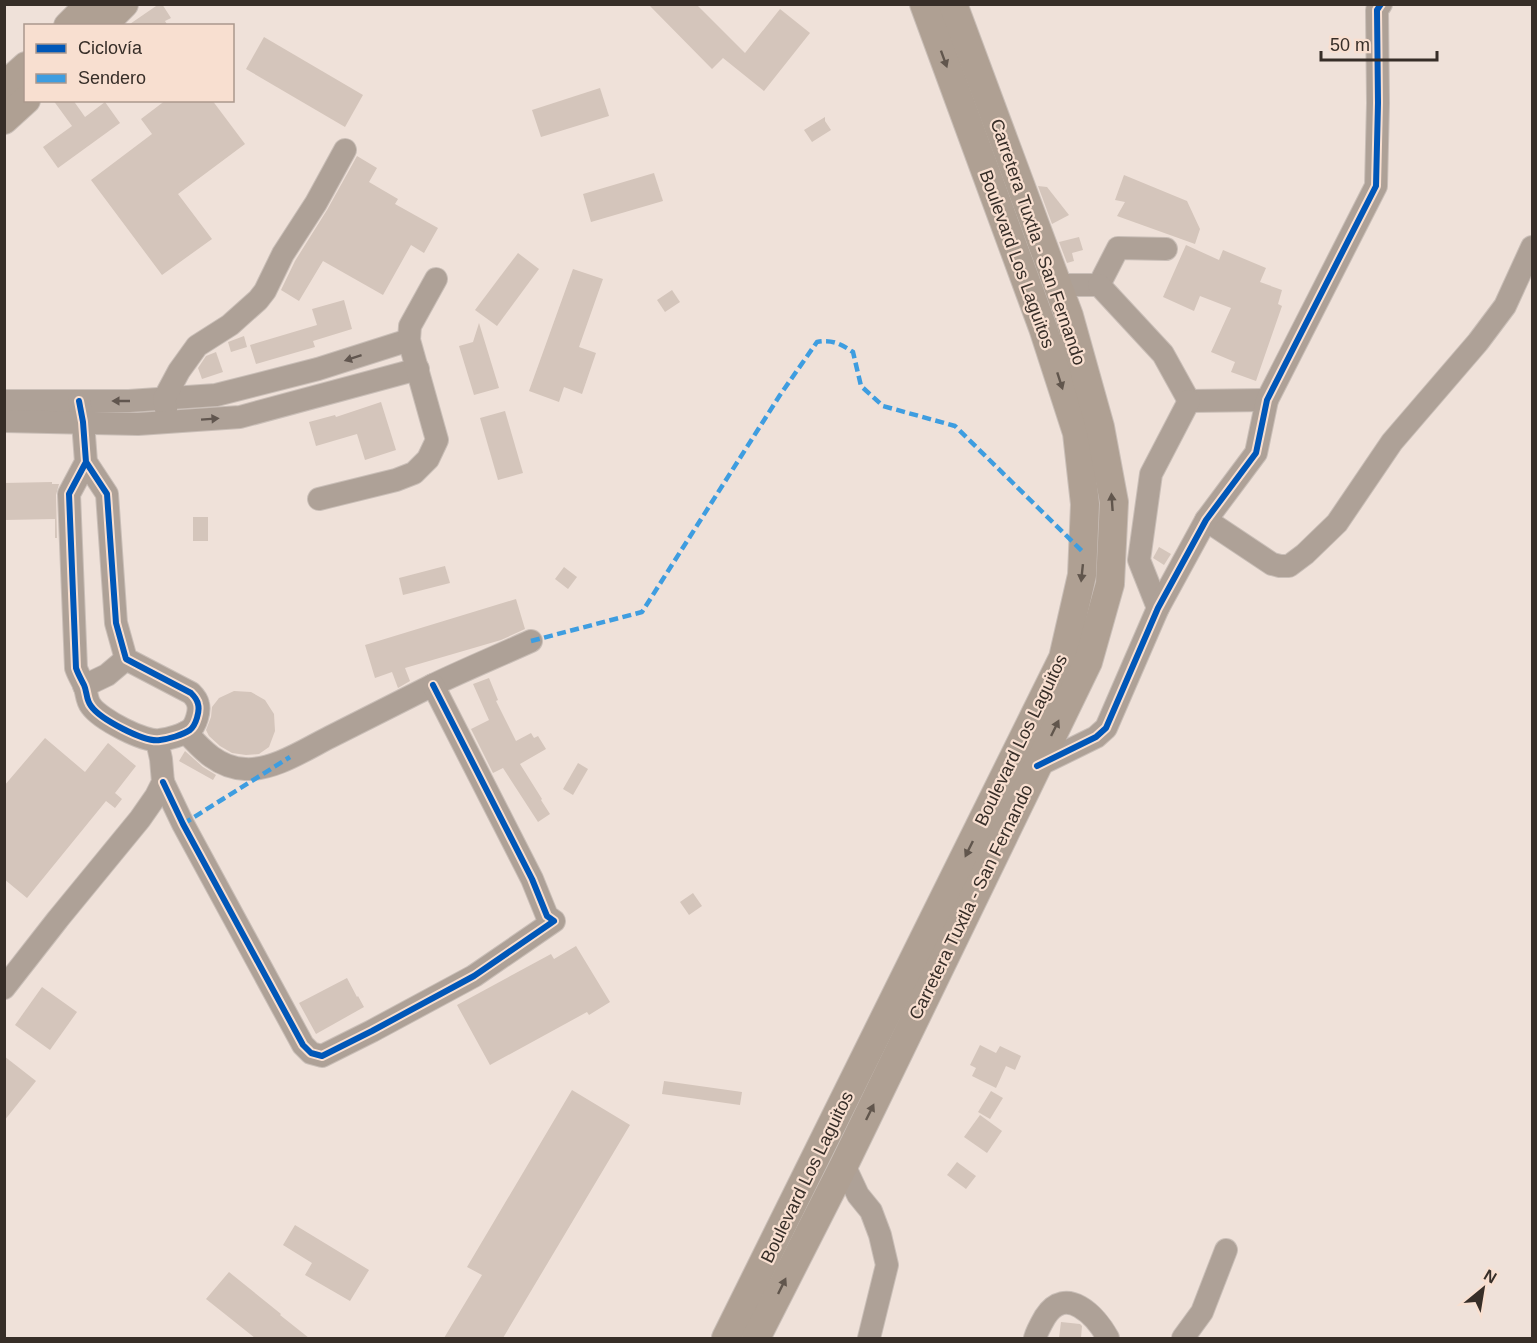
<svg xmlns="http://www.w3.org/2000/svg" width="1537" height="1343" font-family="Arial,sans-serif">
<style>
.building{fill:#d4c5bb}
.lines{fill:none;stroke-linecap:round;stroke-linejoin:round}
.minor-casing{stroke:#c9beb7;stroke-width:24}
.major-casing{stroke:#c9beb7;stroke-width:30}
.minor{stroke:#aea197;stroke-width:22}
.major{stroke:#afa093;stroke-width:28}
.quiet{stroke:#3e9de0;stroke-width:4.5;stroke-dasharray:9 4.5;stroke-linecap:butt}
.cycleway-casing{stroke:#f8dfd0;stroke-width:10}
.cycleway{stroke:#0057b8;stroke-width:6}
.oneway{fill:#61564d}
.oneway2{fill:#61564f}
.labels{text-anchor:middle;stroke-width:4.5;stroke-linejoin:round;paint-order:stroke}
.street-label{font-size:18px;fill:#372e28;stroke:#f8dfd0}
</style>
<rect width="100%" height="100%" fill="#efe1d9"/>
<!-- building -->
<g class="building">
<polygon points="159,4 162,4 171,18 165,21 168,26 127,26"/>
<polygon points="648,4 696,4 745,53 780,9 810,33 764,91 723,58 712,69"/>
<polygon points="264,37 363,95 345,127 246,69"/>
<polygon points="600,88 609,116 541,137 532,110"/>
<polygon points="53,100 73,100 85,117 105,102 120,123 58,168 43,147 72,126"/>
<polygon points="166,100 212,100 245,144 178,194 212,239 162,275 91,180 152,134 141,119"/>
<polygon points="825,117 825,121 831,130 812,142 804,130"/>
<polygon points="357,156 377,168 369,182 398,199 395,204 438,228 424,253 411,245 383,295 323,261 299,301 281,290 295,261 327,210"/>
<polygon points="654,173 663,201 591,222 583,194"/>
<polygon points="1124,175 1187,201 1200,229 1195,244 1117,216 1125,202 1115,200"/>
<polygon points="1038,186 1047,187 1069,215 1052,224"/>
<polygon points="1079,237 1083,250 1072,253 1074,261 1067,263 1059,242"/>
<polygon points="1186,245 1219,260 1223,250 1266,268 1260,282 1282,290 1278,304 1282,306 1256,381 1231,372 1235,362 1211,352 1231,308 1200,296 1194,311 1163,297"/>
<polygon points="518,253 539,269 497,326 475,310"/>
<polygon points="573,269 603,279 579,347 596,353 582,394 564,387 559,402 529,391"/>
<polygon points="672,290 680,302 665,312 657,300"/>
<polygon points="344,300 352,329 313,341 315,347 256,364 250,345 317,325 312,309"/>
<polygon points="479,323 499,388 474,395 459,346 473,342"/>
<polygon points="244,336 247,347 231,352 228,342"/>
<polygon points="216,352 223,372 202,379 198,368 206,356"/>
<polygon points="381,402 396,450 365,460 357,434 316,446 309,422 335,415 336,417"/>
<polygon points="505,411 523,473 498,480 480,418"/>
<polygon points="52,482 52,484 59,484 56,495 57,538 55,538 55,519 4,520 4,483"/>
<rect x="193" y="517" width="15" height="24"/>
<polygon points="1159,547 1171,554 1164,565 1153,558"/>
<polygon points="445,566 450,583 403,595 399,578"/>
<polygon points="564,567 577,577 568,589 555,579"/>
<polygon points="516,599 525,629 501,640 405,668 410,681 398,688 392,672 375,678 365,645"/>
<polygon points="489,678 498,700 496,701 516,741 531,733 534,738 538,736 546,749 520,764 542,799 541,800 550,814 538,822 503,768 493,773 471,729 489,720 473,684"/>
<polygon points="234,691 251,692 265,700 274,714 275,731 269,747 259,754 246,755 232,753 220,746 209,736 206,730 211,717 212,707 219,698"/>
<polygon points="45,738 85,772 108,743 136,766 115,793 122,799 115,808 106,801 27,898 4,879 4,786"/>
<polygon points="185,751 203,767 216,775 213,780 179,761"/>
<polygon points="578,763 588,769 573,795 563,789"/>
<polygon points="693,893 702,906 689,915 680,902"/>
<polygon points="576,946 610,1002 589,1015 587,1012 490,1065 457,1005 551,954 554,959"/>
<polygon points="347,978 357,997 358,996 364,1007 316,1034 299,1003"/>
<polygon points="42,987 77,1012 50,1050 15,1025"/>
<polygon points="980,1045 996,1053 1000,1046 1021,1056 1015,1070 1006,1066 996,1088 972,1076 976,1068 970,1065"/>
<polygon points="4,1056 36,1081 4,1121"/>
<polygon points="664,1081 742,1092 740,1105 662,1094"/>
<polygon points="572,1090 630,1125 503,1338 444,1338 482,1275 467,1267"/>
<polygon points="991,1091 1003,1098 990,1119 978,1112"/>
<polygon points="980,1115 1002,1131 987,1153 964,1137"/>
<polygon points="957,1162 976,1176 966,1189 947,1175"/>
<polygon points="295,1225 369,1270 350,1301 305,1275 312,1263 283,1245"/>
<polygon points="229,1272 281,1314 280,1315 309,1338 255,1338 206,1299"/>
<polygon points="1061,1322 1080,1324 1082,1326 1081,1338 1059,1338"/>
</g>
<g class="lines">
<defs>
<g id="minor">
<polyline points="1056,285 1099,285 1118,248 1166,249"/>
<polyline points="1099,285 1163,354 1189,401 1267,400"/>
<polyline points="4,401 129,401 216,395 318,369 409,340"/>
<path d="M79,401L83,422L86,462L107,494L116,623L126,659L191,693C194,696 197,699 198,704C200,711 196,725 190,730C183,735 168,739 160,740C145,743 100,719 91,706C86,700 87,691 84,685C81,679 78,674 76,668L69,494L86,462"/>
<polyline points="166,409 164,399 179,371 197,346 230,325 258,300 265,291 283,254 316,203 345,150"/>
<polyline points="4,421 138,424 240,417 418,369"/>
<polyline points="319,499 396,480 414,473 428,459 437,440 409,340 410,326 436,279"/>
<polyline points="1206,520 1272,564 1280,566 1289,566 1305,554 1337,523 1392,442 1478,342 1505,306 1532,247"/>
<polyline points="1158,608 1139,560 1151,474 1189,401"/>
<polyline points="84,686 107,675 126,659"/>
<path d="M186,732C202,750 219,768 245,769C273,771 306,749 330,737C364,720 397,703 431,686C464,670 498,656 531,641"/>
<polyline points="1037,766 1096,737 1106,728 1158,608 1206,520 1256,453 1267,400 1376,186 1378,103 1377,10 1381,4"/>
<polyline points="163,782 183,824 303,1045 311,1053 322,1056 372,1031 474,976 554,921 547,916 532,879 433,685"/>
<polyline points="4,988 58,919 140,819 156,796 163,782 161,759 157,741"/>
<polyline points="844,1165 858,1195 871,1211 880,1235 887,1265 869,1338"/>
<path d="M1035,1338C1037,1331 1041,1324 1045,1317C1066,1284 1096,1316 1108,1338"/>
<polyline points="1183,1338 1202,1312 1226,1250"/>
</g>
<g id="major">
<polyline points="68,26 90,4"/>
<polyline points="102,26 124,4"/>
<polyline points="4,86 26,66"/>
<polyline points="4,120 26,100"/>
<polyline points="726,1338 1063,658 1082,575 1085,504 1077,433 1043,328 924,4"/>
<polyline points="756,1338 844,1165 1088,662 1110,584 1114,502 1100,427 1069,316 953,4"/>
</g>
</defs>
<!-- minor casing -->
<use href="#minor" class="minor-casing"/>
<!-- major casing -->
<use href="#major" class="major-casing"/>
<!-- minor -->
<use href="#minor" class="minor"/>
<!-- major -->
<use href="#major" class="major"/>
<!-- quiet -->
<g class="quiet">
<path d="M531,641L642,612L780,395L817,342C832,339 841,344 853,352L861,386L883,406L955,426L1083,552"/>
<polyline points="183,824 290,757"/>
</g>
<defs>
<g id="cycleway">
<path d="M79,401L83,422L86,462L107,494L116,623L126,659L191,693C194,696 197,699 198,704C200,711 196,725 190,730C183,735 168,739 160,740C145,743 100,719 91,706C86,700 87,691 84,685C81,679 78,674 76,668L69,494L86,462"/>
<polyline points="1037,766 1096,737 1106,728 1158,608 1206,520 1256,453 1267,400 1376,186 1378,103 1377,10 1381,4"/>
<polyline points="163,782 183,824 303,1045 311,1053 322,1056 372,1031 474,976 554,921 547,916 532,879 433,685"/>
</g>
</defs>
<!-- cycleway casing -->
<use href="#cycleway" class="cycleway-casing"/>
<!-- cycleway -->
<use href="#cycleway" class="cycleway"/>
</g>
<!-- one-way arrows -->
<defs><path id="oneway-solid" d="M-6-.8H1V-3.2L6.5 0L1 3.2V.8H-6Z" transform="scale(1.5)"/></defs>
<g class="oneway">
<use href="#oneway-solid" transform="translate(944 59) rotate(70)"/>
<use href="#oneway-solid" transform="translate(1060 381) rotate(72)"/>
<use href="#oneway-solid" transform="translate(1112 502) rotate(-94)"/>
<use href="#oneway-solid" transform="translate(1082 573) rotate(96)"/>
<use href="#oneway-solid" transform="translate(1055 728) rotate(-64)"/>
<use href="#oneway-solid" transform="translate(969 849) rotate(116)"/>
<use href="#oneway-solid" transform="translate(870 1112) rotate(-64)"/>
<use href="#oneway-solid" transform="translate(782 1286) rotate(-64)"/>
</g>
<g class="oneway2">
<use href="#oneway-solid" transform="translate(353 358) rotate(162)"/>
<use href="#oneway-solid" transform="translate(121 401) rotate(180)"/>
<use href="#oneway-solid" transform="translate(210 419) rotate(-4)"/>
</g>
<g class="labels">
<!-- street labels -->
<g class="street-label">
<text transform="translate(1038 242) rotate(71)" y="6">Carretera Tuxtla - San Fernando</text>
<text transform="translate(1017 259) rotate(70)" y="6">Boulevard Los Laguitos</text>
<text transform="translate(1021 740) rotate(-64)" y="6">Boulevard Los Laguitos</text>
<text transform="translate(971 902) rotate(-64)" y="6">Carretera Tuxtla - San Fernando</text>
<text transform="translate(807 1177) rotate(-64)" y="6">Boulevard Los Laguitos</text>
</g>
</g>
<!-- border -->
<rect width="1537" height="1343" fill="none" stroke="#372e28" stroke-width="12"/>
<!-- legend -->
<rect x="24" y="24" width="210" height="78" fill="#f8dfd0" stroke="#ab988d" stroke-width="1.5"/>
<rect x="36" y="44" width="30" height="9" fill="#0057b8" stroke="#ab988d" stroke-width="1.5"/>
<text x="78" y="54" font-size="18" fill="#372e28">Ciclovía</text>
<rect x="36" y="74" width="30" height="9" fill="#3e9de0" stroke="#ab988d" stroke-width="1.5"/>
<text x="78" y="84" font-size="18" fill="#372e28">Sendero</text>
<!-- north arrow -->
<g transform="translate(1483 1289) rotate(30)" stroke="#f8dfd0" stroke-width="4.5" paint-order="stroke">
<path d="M0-4.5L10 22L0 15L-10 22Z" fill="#372e28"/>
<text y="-9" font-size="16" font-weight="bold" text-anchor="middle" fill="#372e28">N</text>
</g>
<!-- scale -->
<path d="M1321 51v9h116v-9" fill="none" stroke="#372e28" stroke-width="3"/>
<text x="1330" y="51" font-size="18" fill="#372e28" stroke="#f8dfd0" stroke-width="4.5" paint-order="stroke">50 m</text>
</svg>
